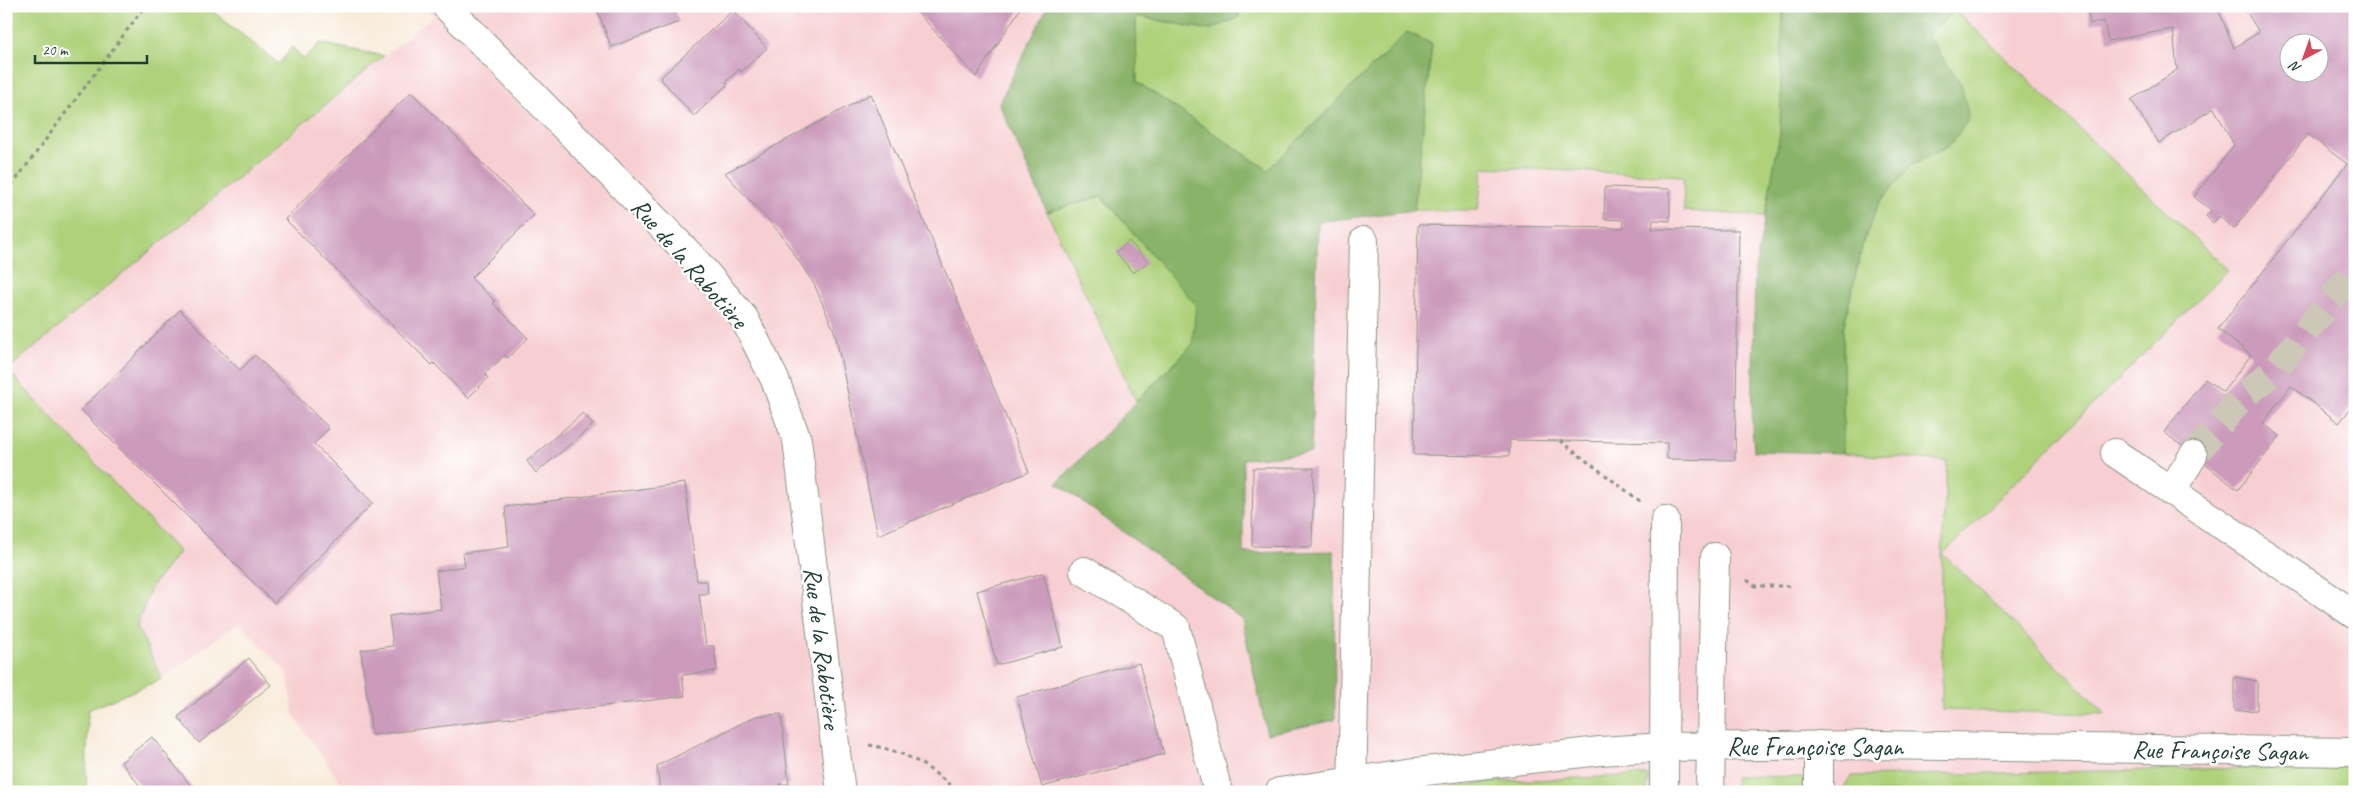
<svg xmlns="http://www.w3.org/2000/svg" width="2361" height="798" font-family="Caveat,sans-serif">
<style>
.built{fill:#f7cfd2;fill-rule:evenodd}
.green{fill:#aed17a;stroke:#668757}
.forest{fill:#8ab36a;stroke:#54784f}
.building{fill:#cc9bbc;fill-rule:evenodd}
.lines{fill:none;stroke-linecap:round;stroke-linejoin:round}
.minor-tunnel{stroke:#cdc7b7;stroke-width:28;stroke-dasharray:28 14;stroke-linecap:butt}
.minor-casing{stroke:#8c9486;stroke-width:30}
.path{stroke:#8c9486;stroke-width:3;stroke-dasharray:4 4;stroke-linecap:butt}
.minor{stroke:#fff;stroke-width:28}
.labels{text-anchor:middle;stroke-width:5;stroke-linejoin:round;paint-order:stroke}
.street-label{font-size:25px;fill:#1f3d34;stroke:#fff}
</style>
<rect width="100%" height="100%" fill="#fff"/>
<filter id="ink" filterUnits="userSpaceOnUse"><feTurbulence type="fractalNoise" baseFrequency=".02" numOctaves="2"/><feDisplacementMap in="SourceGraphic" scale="10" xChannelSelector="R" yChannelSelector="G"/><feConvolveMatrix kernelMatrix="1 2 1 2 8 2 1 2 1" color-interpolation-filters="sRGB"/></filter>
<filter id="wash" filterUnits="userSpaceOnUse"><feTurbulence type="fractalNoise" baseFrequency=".0096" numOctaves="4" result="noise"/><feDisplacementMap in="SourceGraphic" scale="20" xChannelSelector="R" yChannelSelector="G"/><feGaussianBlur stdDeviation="1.12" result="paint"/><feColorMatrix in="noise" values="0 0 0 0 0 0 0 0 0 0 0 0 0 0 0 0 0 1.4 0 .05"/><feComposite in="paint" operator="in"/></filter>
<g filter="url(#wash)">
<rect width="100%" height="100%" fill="#f8ead8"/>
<!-- built -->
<path class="built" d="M425,6H2355V792H347L293,714L288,674L239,623L162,679L137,626L151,587L179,552L7,370L433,16ZM2288,42H2318V72H2288Z"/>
<!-- green -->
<g class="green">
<polygon points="6,6 206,6 279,64 292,47 304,59 320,43 384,56 7,370 179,552 151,587 137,626 162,679 88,710 86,792 6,792"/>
<polygon points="1241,6 1783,6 1780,134 1765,216 1684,211 1683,176 1483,167 1478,210 1414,210 1432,44 1407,32 1268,170 1137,82 1136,16 1209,30 1238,18"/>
<polygon points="1955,10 2228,270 1943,554 2106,714 1942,710 1942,554 1947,461 1843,453 1843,330 1863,242 1879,203 1911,166 1949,146 1961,84 1926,35"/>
<polygon points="1101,196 1197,304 1192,345 1136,401 1047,212"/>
<polygon points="2355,766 2355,792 1842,792 1842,790 1851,776"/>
<polygon points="1648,775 1647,792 1423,792 1487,782"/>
<polygon points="1735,776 1803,777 1803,792 1735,792"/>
</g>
<!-- forest -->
<g class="forest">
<polygon points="1048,6 1241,6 1238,18 1209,30 1136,16 1137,82 1268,170 1407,32 1432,44 1414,210 1318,222 1311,453 1243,459 1243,553 1334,551 1335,720 1267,734 1242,619 1057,483 1192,345 1196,305 1101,196 1047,212 999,103"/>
<polygon points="1783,6 1951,6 1955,10 1927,35 1961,84 1969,119 1949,146 1911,166 1879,203 1863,242 1843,330 1843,453 1754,451 1752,426 1755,271 1780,134"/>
</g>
<g id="blocks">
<!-- building -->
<g class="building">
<polygon points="596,6 673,6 679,22 611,47"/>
<polygon points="791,6 805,6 797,13"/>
<polygon points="912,6 1022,6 976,77"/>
<path d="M2087,6H2217L2234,48L2259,32L2243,6H2274L2279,10L2280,6H2355V403L2339,423L2291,386L2263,423L2280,436L2238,490L2164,432L2205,379L2223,392L2251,355L2218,329L2347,164L2308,134L2234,229L2219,216L2213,223L2206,216L2211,210L2194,197L2234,145L2214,108L2159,143L2131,100L2177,70L2173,29L2108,41L2104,21L2090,24ZM2288,42H2318V72H2288Z"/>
<polygon points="733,10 767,48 741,72 739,69 726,82 728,84 694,116 660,78"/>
<polygon points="411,92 534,215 471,278 495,301 493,303 528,338 508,358 505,355 485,374 488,378 468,398 434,363 432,365 285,219"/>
<polygon points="871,94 1029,472 878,535 835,333 814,284 780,233 725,173"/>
<polygon points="1605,187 1670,189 1670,221 1653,220 1652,229 1739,230 1735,460 1667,459 1667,443 1510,440 1509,456 1414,455 1418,225 1624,228 1623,220 1604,219"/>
<polygon points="1129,241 1148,262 1133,273 1116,252"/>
<polygon points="180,310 240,370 255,355 329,428 314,444 373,503 274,603 81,410"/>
<polygon points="583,413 593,425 536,473 527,461"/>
<polygon points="1253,468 1314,468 1312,547 1252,546"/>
<polygon points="685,483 697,581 707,581 708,594 699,594 706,646 714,646 717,671 682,675 685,696 372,735 361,650 393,646 389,616 441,609 436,571 465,566 463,553 509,547 505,507"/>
<polygon points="1043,573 1063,647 997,665 977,591"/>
<polygon points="249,658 271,685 199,743 178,717"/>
<polygon points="1139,663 1164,754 1042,787 1017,697"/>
<polygon points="2234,677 2257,681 2257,710 2234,711"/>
<polygon points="781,714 789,784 780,784 781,792 660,792 657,766 756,716"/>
<polygon points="152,737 196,792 144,791 121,762"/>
</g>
</g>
</g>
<g filter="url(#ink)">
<use href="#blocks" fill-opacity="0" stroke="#8c9486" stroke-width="1"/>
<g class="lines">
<!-- minor-tunnel -->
<polyline class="minor-tunnel" points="2193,456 2240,399 2275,370 2355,269"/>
<defs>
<g id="minor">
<polyline points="446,6 693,258 744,318 775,380 797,440 841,792"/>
<polyline points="2115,453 2355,615"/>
<polyline points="2171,491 2193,456"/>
<polyline points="1084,571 1176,628 1218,792"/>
<polyline points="1279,792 1408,773 1600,751 1665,747 1877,745 2355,752"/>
<polyline points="1352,792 1364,241"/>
<polyline points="1664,792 1665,520"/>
<polyline points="1710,792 1715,557"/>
<polyline points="1819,792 1819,745"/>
</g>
</defs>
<!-- minor casing -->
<use href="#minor" class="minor-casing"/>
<!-- path -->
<g class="path">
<polyline points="6,209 12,185 145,6"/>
<polyline points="1560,441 1640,501"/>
<polyline points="1747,580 1755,586 1791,586"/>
<path d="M869,745C909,752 928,766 958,792"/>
</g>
<!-- minor -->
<use href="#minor" class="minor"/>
</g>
</g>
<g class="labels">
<!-- street labels -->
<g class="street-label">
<text transform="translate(690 263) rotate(49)" y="9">Rue de la Rabotière</text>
<text transform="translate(823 648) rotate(83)" y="9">Rue de la Rabotière</text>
<text x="1815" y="755">Rue Françoise Sagan</text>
<text transform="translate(2220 750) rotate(1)" y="9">Rue Françoise Sagan</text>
</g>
</g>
<!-- margin -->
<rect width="2361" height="798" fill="none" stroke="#fff" stroke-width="25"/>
<!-- north arrow -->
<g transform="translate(2304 58) rotate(221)"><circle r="24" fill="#ffffff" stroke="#a5b1ae"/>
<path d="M0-4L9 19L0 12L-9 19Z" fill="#d1495b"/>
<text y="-8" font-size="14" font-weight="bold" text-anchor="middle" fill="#1f3d34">N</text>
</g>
<!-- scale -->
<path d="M35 55v8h112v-8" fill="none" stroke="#1f3d34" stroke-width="2.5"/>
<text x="42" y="55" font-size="15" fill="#1f3d34" stroke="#ffffff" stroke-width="4" paint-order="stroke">20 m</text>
</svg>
